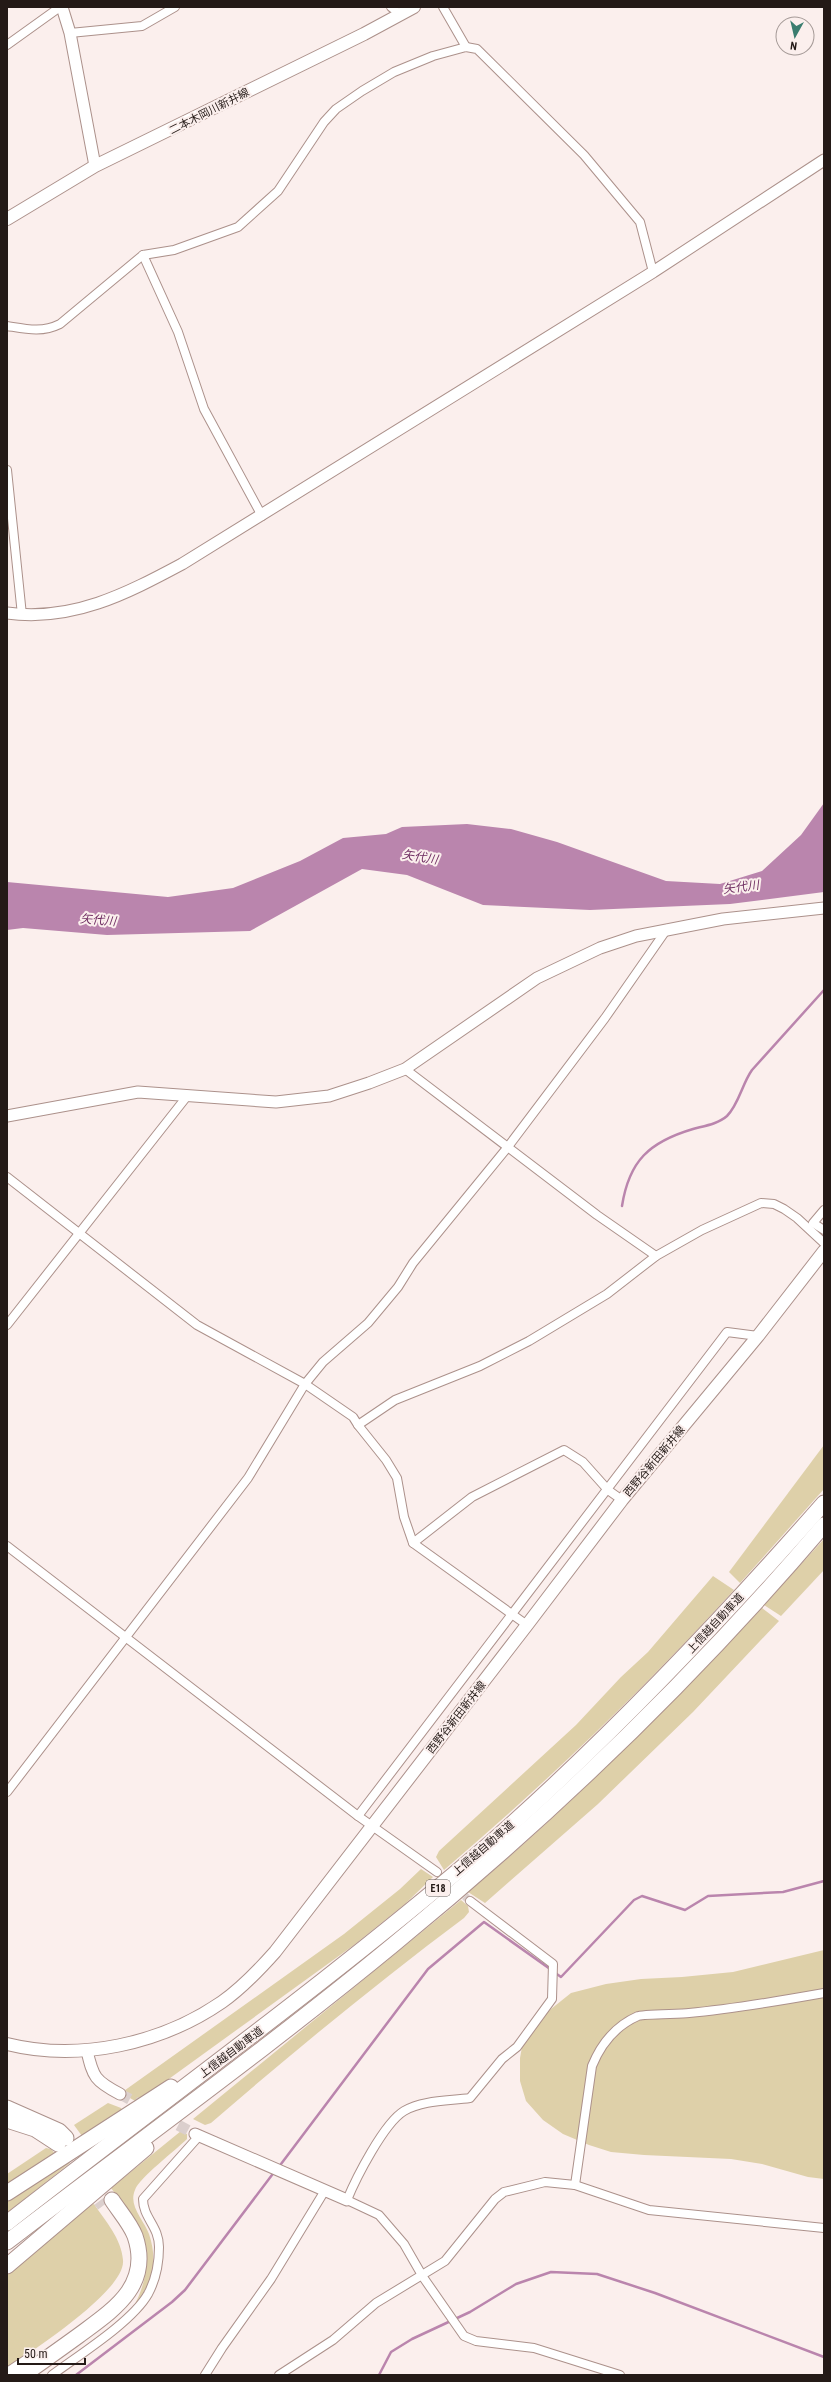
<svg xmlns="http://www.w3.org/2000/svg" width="831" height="2382" font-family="'Roboto Condensed','Noto Sans JP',sans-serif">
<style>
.green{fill:#ded0a9}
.water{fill:#ba85ad}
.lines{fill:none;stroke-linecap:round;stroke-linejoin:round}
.stream{stroke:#ba85ad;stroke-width:2.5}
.minor-tunnel{stroke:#dbcfcd;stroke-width:8;stroke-dasharray:8 4;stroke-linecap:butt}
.tertiary-tunnel{stroke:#dbcfcd;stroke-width:11;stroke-dasharray:11 5.5;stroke-linecap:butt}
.motorway-tunnel{stroke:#dbcfcd;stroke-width:15;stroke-dasharray:15 8;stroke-linecap:butt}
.minor-casing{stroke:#ac918b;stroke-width:10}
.tertiary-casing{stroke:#ac918b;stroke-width:13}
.secondary-casing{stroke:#ac918b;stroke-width:14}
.motorway-casing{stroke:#ac918b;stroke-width:17}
.minor{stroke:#fff;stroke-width:8}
.tertiary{stroke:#fff;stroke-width:11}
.secondary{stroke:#fff;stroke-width:12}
.motorway{stroke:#fff;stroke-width:15}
.labels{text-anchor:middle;stroke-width:4;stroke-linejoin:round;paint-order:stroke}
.shield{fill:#fbefed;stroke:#645a57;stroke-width:1}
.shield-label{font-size:10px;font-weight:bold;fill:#241a17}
.street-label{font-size:11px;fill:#241a17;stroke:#fbefed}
.water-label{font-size:12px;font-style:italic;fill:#702f63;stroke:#fbefed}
</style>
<rect width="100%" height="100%" fill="#fbefed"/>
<!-- green -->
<g class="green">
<polygon points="824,1445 824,1489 740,1583 729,1572"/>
<polygon points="824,1539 824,1570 781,1616 764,1605"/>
<path d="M713,1576L734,1590C643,1690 546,1783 444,1870L436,1857L439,1851L576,1725L621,1677L648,1652Z"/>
<path d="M762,1608L779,1621L693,1712L598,1804L485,1903L468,1892C573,1805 668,1706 762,1608Z"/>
<polygon points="421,1869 433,1877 405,1904 354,1945 137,2102 121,2093 344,1934 400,1889"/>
<path d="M461,1900L468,1906L469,1912L464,1918C377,1983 293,2052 211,2123L205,2125L193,2119Z"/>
<polygon points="824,1950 824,2179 808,2177 762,2164 731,2159 644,2155 611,2152 589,2145 563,2134 543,2120 526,2101 520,2081 520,2058 524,2036 551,2009 571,1993 606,1984 641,1979 682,1977 733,1972"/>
<polygon points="108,2103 121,2108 123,2111 82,2136 74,2125"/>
<path d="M181,2131L187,2134V2139C176,2150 139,2178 135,2190C128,2206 144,2220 149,2234C159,2264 151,2285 133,2308C160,2257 142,2230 111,2188Z"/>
<polygon points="46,2148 51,2149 56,2155 7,2186 7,2174"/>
<polygon points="68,2159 70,2163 7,2213 7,2201"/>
<path d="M94,2204C106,2222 121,2238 123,2260C126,2291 32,2350 7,2369V2275L84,2207Z"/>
</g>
<!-- water -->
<polygon class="water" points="824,803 824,892 730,904 590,910 483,905 407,875 362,869 250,931 107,935 23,928 7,930 7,882 168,897 233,888 300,861 343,838 386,834 402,827 467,824 511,829 557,842 666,881 720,884 762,871 801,835"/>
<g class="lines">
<!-- stream -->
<g class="stream">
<path d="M622,1206C629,1161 649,1142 693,1129C704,1126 718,1124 727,1116C739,1104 742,1084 752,1070L824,990"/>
<polyline points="554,1972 561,1977 634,1900 642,1896 685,1910 708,1896 783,1892 824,1881"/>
<polyline points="278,2168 428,1969 484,1922 550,1969"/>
<polyline points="76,2375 172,2302 185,2290 275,2171"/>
<polyline points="379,2375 391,2352 412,2339 470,2312 516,2284 551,2272 597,2274 655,2293 824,2357"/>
</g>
<!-- minor-tunnel -->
<polyline class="minor-tunnel" points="456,1888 470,1901"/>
<!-- tertiary-tunnel -->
<polyline class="tertiary-tunnel" points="120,2094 195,2134"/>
<!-- motorway-tunnel -->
<polyline class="motorway-tunnel" points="59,2145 104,2205"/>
<defs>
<g id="minor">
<polyline points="391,7 401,15"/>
<polyline points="443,7 466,47"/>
<polyline points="70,33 142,26 175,7"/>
<polyline points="7,45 60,7"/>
<polyline points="143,255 178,332 204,409 262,516"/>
<path d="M7,326C26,329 42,333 60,324L143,255L174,250L238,227L278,191L324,122L336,109L362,91L394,72L433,56L466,47L477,49L584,155L640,222L653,272"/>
<polyline points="7,470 22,615"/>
<polyline points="405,1069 597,1215 656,1256"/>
<polyline points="7,1177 197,1325 305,1384 353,1417 358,1425 395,1400 480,1366 529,1341 607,1294 656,1256 702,1230 761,1203 774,1204 784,1209 797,1218 824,1243"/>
<polyline points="824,1210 813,1223 824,1230"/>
<polyline points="7,1325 188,1095"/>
<polyline points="358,1425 386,1460 397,1478 404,1517 413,1543 527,1625"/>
<polyline points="413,1543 472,1497 564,1450 583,1462 608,1490 622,1500"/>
<polyline points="7,1546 358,1816 437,1872"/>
<polyline points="7,1792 248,1478 305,1384 323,1362 368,1323 398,1287 413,1263 507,1148 605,1018 667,929"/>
<polyline points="358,1816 727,1332 758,1336"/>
<path d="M470,1901L553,1964L552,1999L517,2047L502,2059L470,2098C449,2101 423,2100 404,2111C384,2123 356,2178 347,2200L379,2215L404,2244L423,2277L464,2336L476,2341L534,2348L620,2375"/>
<path d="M575,2185L592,2066C601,2044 615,2026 638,2016C642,2014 680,2014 689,2013C734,2009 779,2001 824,1993"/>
<path d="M52,2375C79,2355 132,2322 148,2294C155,2281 159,2263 159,2247C159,2226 143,2218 143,2199L199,2136"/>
<polyline points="205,2375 222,2348 271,2279 324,2192"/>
<polyline points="279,2375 333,2340 376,2303 445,2261 495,2199 504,2192 545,2182 575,2185 649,2210 824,2228"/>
</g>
<g id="tertiary">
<polyline points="62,7 70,33 95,166"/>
<path d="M7,613C72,622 126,594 182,564L653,272L824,160"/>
<polyline points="7,1116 138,1092 276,1102 329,1096 369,1083 405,1069 537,978 600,948 636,936 723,919 824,908"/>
<path d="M87,2051C93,2077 95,2081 120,2094"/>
<polyline points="195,2134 347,2200"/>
</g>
<g id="secondary">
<polyline points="7,219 95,166 364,34 414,7"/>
<path d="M7,2044C79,2062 161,2044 222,2002C242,1988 259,1970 275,1952L527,1625L622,1500L758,1336L824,1251"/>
</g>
<g id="motorway">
<polyline points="7,2108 59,2131 66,2138"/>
<polyline points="7,2120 35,2129 58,2144"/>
<polyline points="7,2193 171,2087"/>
<path d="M7,2223C164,2100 326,1984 478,1854C602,1746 716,1626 824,1503"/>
<path d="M7,2242C136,2143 268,2048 393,1945C548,1818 694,1678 824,1525"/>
<polyline points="7,2266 146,2148"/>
<polyline points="9,2375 30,2361"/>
<path d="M23,2375C42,2362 60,2349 78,2336C113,2310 152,2286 135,2236C130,2223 119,2211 112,2200"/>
</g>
</defs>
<!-- minor casing -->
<use href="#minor" class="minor-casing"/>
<!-- tertiary casing -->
<use href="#tertiary" class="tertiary-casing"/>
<!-- secondary casing -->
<use href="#secondary" class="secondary-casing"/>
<!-- motorway casing -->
<use href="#motorway" class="motorway-casing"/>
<!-- minor -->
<use href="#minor" class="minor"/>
<!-- tertiary -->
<use href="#tertiary" class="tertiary"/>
<!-- secondary -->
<use href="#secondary" class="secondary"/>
<!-- motorway -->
<use href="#motorway" class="motorway"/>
</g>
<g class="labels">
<!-- shield labels -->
<rect class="shield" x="426" y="1880" width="24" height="16" rx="3"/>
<g class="shield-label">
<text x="438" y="1892">E18</text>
</g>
<!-- street labels -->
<g class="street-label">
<text transform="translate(209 111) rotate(-27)" y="4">二本木岡川新井線</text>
<text transform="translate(654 1461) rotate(-50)" y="4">西野谷新田新井線</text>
<text transform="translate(715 1623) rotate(-47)" y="4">上信越自動車道</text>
<text transform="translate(456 1717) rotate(-52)" y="4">西野谷新田新井線</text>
<text transform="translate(483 1848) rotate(-41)" y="4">上信越自動車道</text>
<text transform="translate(231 2052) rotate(-37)" y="4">上信越自動車道</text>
</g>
<!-- water labels -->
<g class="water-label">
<text transform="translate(420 857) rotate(9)" y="4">矢代川</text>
<text transform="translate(741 887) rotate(-7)" y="4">矢代川</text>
<text transform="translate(98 920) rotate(5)" y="4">矢代川</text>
</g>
</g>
<!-- border -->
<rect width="831" height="2382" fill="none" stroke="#241a17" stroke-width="16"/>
<!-- north arrow -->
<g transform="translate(795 36) rotate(188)"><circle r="19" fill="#fbefed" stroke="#a59a97"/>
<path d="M0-3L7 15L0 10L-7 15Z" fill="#3a7d6f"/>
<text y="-6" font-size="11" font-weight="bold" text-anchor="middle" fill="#241a17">N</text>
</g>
<!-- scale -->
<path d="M18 2358v6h67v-6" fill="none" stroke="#241a17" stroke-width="2"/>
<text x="24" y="2358" font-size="12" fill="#241a17" stroke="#fbefed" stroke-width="3" paint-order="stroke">50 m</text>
</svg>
